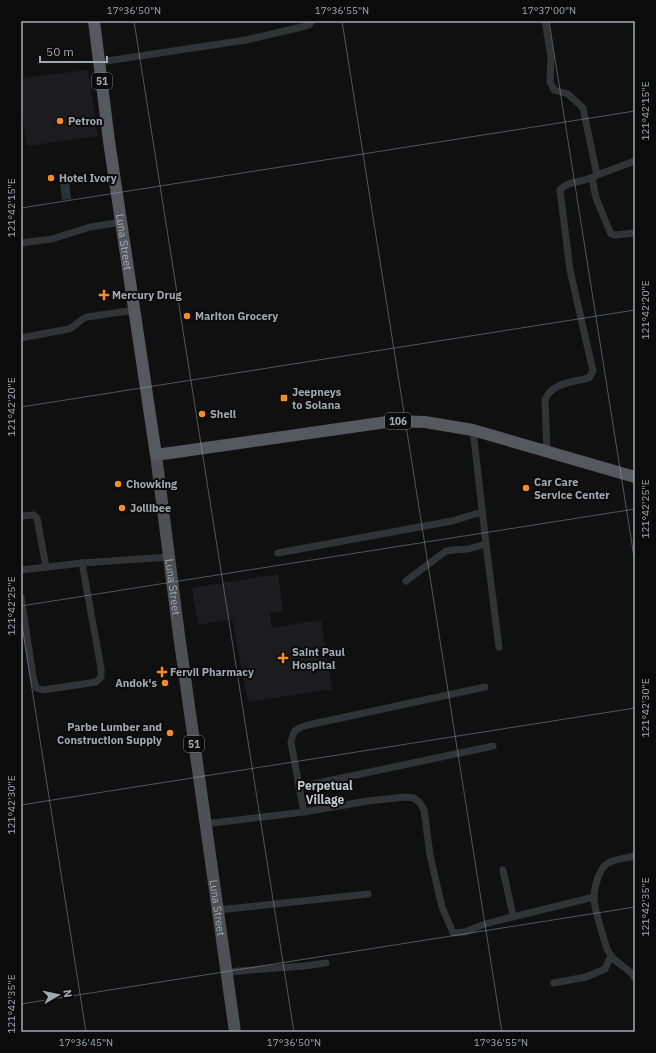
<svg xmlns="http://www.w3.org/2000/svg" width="656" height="1053" font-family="'IBM Plex Sans',sans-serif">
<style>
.built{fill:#1c1c1e}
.water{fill:#283337}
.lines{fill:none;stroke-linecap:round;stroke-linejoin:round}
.minor{stroke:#313336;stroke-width:7}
.primary{stroke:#4d5055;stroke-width:12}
.trunk{stroke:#55585e;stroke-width:12}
.ticks{fill:none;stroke:#a1a9b3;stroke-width:1;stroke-opacity:0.45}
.poi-dot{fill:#f68c24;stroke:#0b0b0c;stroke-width:1.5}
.labels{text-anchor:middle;stroke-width:4;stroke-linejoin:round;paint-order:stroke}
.shield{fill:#0b0b0c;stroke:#747a81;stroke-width:1}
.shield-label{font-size:10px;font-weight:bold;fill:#a1a9b3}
.poi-label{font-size:11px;font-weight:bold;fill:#a1a9b3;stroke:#0b0b0c;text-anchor:start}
.street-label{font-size:11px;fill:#a1a9b3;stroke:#0b0b0c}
.neighbourhood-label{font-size:12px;font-weight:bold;fill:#c2c7cf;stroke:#0b0b0c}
.neatline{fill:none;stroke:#a1a9b3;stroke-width:1.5}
.ticks-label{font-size:10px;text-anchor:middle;fill:#a1a9b3}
</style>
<rect width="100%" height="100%" fill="#101011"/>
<!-- built -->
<g class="built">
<polygon points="88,70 98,136 27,146 21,107 21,78"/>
<polygon points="278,574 283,611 270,613 272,628 321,620 332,689 248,702 232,619 198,625 192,588"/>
</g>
<!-- water -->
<polygon class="water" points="69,180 71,199 62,200 60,181"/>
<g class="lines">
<!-- minor -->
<g class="minor">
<path d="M545,21L551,57L550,82L554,90L568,94L583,108L597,175C585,183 568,180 560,190L570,270L593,371L589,378C573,382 551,383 545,400L547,452"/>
<polyline points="100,62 246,40 302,27 309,25 312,21"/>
<polyline points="597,175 635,161"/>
<polyline points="592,178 596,198 611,234 615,235 635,233"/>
<polyline points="21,243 52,239 90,227 121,222"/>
<path d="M21,338L69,329C76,326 80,319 87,317L135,310"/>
<polyline points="473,430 486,544 499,647"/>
<polyline points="21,516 34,515 37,518 46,567"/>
<polyline points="278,553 452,521 482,512"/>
<polyline points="21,570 82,563 169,557"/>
<polyline points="406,581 446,551 453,550 468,549 486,544"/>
<polyline points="21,597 33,676 36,688 43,690 96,682 101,677 101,668 82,563"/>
<polyline points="299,787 493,746"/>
<path d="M304,812L291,743C293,730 295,729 308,725L485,687"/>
<polyline points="205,824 304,812 368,801 405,797 414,798 420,803 424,810 430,855 442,907 453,933 465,932 482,925 500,920 594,897"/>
<path d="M635,856C626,858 616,859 608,863C599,868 594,888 594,897C594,910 603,935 607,949C610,955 614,960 620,964C626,969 631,971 635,978"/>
<polyline points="503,870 513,916"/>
<polyline points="218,910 368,894"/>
<polyline points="226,972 304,966 326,963"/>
<polyline points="554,983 586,977 605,969 611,956"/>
</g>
<!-- primary -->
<path class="primary" id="s1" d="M156,455L179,635L235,1032"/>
<!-- trunk -->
<path class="trunk" id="s2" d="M94,21L109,141L156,455L394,421L425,422L473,430L635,477"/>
</g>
<!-- ticks -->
<path class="ticks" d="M134,21L294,1032M342,21L502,1032M549,21L635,563M21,208L635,111M21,407L635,310M21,606L635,509M21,619L86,1032M21,805L635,708M21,1004L635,907"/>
<!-- markers -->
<g class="poi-dot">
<circle cx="60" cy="121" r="4"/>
<circle cx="51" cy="178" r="4"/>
<path d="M102 289h4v4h4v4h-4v4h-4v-4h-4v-4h4z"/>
<circle cx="187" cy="316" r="4"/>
<rect x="280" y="394" width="8" height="8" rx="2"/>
<circle cx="202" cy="414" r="4"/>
<circle cx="118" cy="484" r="4"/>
<circle cx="526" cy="488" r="4"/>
<circle cx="122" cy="508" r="4"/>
<path d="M281 652h4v4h4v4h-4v4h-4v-4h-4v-4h4z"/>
<path d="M160 666h4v4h4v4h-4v4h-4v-4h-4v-4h4z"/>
<circle cx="165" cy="683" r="4"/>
<circle cx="170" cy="733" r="4"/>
</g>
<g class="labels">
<!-- shield labels -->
<g class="shield">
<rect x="92" y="73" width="20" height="16" rx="3"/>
<rect x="385" y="413" width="26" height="16" rx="3"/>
<rect x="184" y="736" width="20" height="16" rx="3"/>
</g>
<g class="shield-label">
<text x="102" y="85">51</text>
<text x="398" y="425">106</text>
<text x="194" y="748">51</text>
</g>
<!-- poi labels -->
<g class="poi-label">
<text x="68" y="125">Petron</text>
<text x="59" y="182">Hotel Ivory</text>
<text x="112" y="299">Mercury Drug</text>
<text x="195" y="320">Mariton Grocery</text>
<text x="292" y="396">Jeepneys<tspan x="292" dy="13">to Solana</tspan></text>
<text x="210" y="418">Shell</text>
<text x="534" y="486">Car Care<tspan x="534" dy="13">Service Center</tspan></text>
<text x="126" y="488">Chowking</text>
<text x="130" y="512">Jollibee</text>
<text x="292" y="656">Saint Paul<tspan x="292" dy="13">Hospital</tspan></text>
<text x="170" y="676">Fervil Pharmacy</text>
<text x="157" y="687" text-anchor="end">Andok's</text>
<text x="162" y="731" text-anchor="end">Parbe Lumber and<tspan x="162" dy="13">Construction Supply</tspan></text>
</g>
<!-- street labels -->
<g class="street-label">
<text dy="4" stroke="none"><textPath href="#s2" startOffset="223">Luna Street</textPath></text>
<text dy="4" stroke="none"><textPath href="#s1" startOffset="133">Luna Street</textPath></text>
<text dy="4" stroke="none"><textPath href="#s1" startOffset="457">Luna Street</textPath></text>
</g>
<!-- neighbourhood labels -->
<g class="neighbourhood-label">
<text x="325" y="790">Perpetual<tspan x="325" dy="14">Village</tspan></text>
</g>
</g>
<!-- border -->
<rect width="656" height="1053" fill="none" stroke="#0b0b0c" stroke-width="44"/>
<!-- north arrow -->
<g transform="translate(58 995) rotate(81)" stroke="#0b0b0c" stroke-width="3" paint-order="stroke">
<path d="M0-3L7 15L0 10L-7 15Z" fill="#a1a9b3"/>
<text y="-6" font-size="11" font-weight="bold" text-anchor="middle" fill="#a1a9b3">N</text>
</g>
<!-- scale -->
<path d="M40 56v6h67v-6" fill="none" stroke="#a1a9b3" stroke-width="2"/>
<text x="46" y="56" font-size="12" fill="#a1a9b3" stroke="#0b0b0c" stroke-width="3" paint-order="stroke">50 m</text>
<rect x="22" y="22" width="612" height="1009" class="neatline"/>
<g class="ticks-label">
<text x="134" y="14">17°36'50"N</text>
<text x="342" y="14">17°36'55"N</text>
<text x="549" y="14">17°37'00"N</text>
<text transform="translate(645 111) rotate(-90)" y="4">121°42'15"E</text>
<text transform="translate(11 208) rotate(-90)" y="4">121°42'15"E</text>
<text transform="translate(645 310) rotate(-90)" y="4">121°42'20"E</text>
<text transform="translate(11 407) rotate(-90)" y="4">121°42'20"E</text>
<text transform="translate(645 509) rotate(-90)" y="4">121°42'25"E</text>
<text transform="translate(11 606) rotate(-90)" y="4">121°42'25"E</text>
<text transform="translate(645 708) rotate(-90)" y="4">121°42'30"E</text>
<text transform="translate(11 805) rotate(-90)" y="4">121°42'30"E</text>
<text transform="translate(645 907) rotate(-90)" y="4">121°42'35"E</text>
<text transform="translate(11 1004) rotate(-90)" y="4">121°42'35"E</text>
<text x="86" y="1046">17°36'45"N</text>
<text x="294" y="1046">17°36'50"N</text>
<text x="501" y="1046">17°36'55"N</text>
</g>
</svg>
